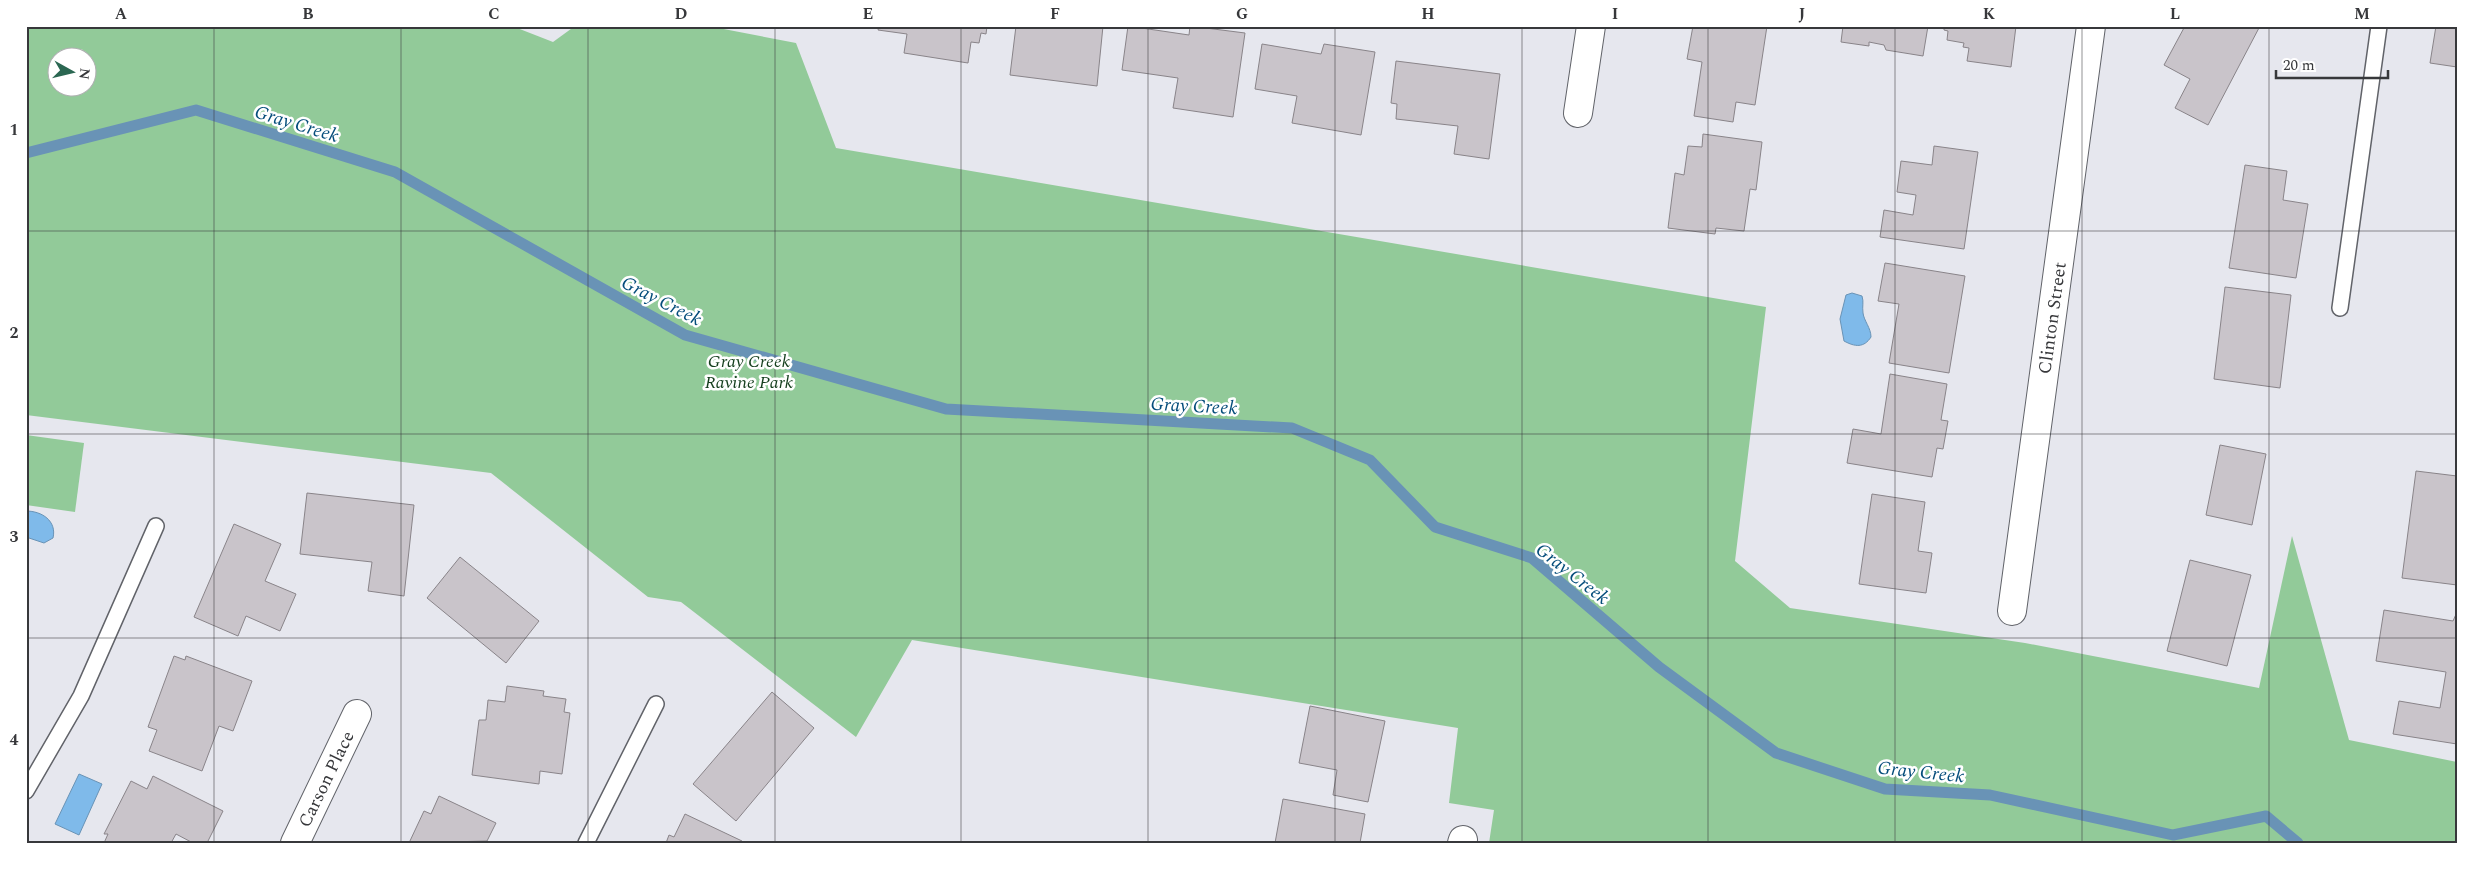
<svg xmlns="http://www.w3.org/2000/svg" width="2483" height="869" font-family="Spectral,serif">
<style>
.green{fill:#92ca99;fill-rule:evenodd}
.water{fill:#7fbaea;stroke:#6993b6}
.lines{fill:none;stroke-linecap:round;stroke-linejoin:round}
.stream{stroke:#6993b6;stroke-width:11}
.building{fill:#c9c4ca;stroke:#898489}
.service-casing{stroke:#616369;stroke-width:18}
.minor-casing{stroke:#616369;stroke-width:30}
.service{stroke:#fff;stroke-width:15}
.minor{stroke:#fff;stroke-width:28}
.grid{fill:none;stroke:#37383b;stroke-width:1;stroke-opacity:0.55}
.labels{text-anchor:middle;stroke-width:5;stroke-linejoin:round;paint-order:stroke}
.street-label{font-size:18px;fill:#37383b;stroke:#fff}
.park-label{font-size:18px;font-style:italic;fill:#153f1e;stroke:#fff}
.water-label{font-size:19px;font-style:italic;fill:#054d7b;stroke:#fff}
.neatline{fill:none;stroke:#37383b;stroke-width:2}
.grid-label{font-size:16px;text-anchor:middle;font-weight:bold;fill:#37383b}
</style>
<rect width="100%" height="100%" fill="#e6e7ee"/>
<!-- green -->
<g class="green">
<path d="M26,26H512L553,42L575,26H708L796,43L836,148L1766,307L1735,561L1790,608L2025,643L2259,688L2292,536L2349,740L2457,762V843H1489L1494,810L1449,803L1458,728L912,640L856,737L681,602L648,597L491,473L26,415ZM58,58H88V88H58Z"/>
<polygon points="26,435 84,443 75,512 26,505"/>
</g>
<!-- water -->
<g class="water">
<path d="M1852,293L1862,296C1864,302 1862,306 1863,313C1864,321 1871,328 1871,337C1864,348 1855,347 1844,341L1840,319L1846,295Z"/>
<path d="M26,511C42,511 57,521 53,538L44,543L26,537Z"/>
<polygon points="79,774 102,784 79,835 55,824"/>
</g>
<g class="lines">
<!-- stream -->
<polyline class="stream" points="26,153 196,110 395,172 685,335 946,409 1292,428 1370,460 1435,527 1532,558 1659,667 1776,753 1885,789 1990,795 2173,835 2266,816 2298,843"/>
</g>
<!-- building -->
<g class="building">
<polygon points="879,26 987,26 986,34 981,33 979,43 971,42 968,63 904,53 907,34 878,30"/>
<polygon points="1016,26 1103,26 1097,86 1010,75"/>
<polygon points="1128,26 1189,35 1190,26 1245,33 1233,117 1173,108 1178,78 1122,70"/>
<polygon points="1693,26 1767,26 1755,105 1736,102 1733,122 1694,116 1702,62 1687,59"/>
<polygon points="1843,26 1928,26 1923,56 1886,50 1884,45 1869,42 1869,46 1841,42"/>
<polygon points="1944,26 2016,26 2011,67 1967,61 1969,48 1963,47 1964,43 1947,40 1948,31 1944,30"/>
<polygon points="2185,26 2260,26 2208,125 2175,108 2190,79 2164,65"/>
<polygon points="2436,26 2457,26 2457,67 2430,63"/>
<polygon points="1262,44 1321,54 1324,44 1375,52 1361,135 1292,123 1297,96 1255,89"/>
<polygon points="1396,61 1500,74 1489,159 1454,154 1458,126 1396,119 1397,104 1391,103"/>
<polygon points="1703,134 1762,142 1756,190 1750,189 1744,231 1716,228 1715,234 1668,228 1675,173 1684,175 1688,146 1702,147"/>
<polygon points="1934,146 1978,152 1964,249 1880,237 1884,210 1913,215 1916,195 1897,192 1901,161 1932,165"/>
<polygon points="2245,165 2287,171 2283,200 2308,204 2296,278 2229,268"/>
<polygon points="1885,263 1965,276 1949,373 1889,363 1899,304 1878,301"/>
<polygon points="2225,287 2291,295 2280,388 2214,379"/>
<polygon points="1890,374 1947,384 1941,420 1948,421 1943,449 1937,448 1932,477 1847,463 1853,429 1881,434"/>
<polygon points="2220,445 2266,454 2252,525 2206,515"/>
<polygon points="2416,471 2457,476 2457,585 2402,578"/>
<polygon points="307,493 414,505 404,596 368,591 372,562 300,554"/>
<polygon points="1872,494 1925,502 1918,551 1932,553 1926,593 1859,584"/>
<polygon points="234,524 281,544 265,581 296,594 280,631 246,616 238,636 194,617"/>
<polygon points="460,557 539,621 506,663 427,598"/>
<polygon points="2190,560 2251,575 2227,666 2167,651"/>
<polygon points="2384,610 2453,621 2457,612 2457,744 2393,734 2399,701 2440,708 2446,672 2376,661"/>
<polygon points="174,656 185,660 186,656 252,681 233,731 219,726 202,771 149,751 157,730 148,727"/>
<polygon points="507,686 544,691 543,696 566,699 564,712 570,713 562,774 540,771 539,784 472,775 479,720 486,720 488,700 505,702"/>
<polygon points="772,692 814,728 736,821 693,784"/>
<polygon points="1310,706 1385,721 1368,802 1333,795 1337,770 1299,763"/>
<polygon points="153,776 223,811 207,843 193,843 176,834 171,843 104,843 108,834 104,834 131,781 147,789"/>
<polygon points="439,796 496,823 487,841 409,843 424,811 431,814"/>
<polygon points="1283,799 1365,814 1360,843 1275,843"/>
<polygon points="685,814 742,841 741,843 666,843 669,835 674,837"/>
</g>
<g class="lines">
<defs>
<g id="service">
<polyline points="2340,308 2379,26"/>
<polyline points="26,791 81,696 156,526"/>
<polyline points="586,843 656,704"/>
</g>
<g id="minor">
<polyline points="1578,113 1591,26"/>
<polyline points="2012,611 2091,26"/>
<polyline points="295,843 357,714"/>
<polyline points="1462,843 1463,840"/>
</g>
</defs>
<!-- service casing -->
<use href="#service" class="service-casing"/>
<!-- minor casing -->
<use href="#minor" class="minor-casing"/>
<!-- service -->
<use href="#service" class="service"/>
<!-- minor -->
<use href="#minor" class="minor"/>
</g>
<!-- grid -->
<path class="grid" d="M214,26V843M401,26V843M588,26V843M775,26V843M961,26V843M1148,26V843M1335,26V843M1522,26V843M1708,26V843M1895,26V843M2082,26V843M2269,26V843M26,231H2457M26,434H2457M26,638H2457"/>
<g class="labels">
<!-- street labels -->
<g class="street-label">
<text transform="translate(2052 318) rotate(-82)" y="6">Clinton Street</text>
<text transform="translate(326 779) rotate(-64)" y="6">Carson Place</text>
</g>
<!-- park labels -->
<g class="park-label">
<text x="749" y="367">Gray Creek<tspan x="749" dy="21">Ravine Park</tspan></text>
</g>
<!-- water labels -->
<g class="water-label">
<text transform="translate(297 123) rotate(17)" y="7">Gray Creek</text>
<text transform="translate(662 300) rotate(27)" y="7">Gray Creek</text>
<text transform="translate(1194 405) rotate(3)" y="7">Gray Creek</text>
<text transform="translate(1573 573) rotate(38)" y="7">Gray Creek</text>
<text transform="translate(1921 771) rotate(6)" y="7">Gray Creek</text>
</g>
</g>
<!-- border -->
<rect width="2483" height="869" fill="none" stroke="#ffffff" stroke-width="55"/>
<!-- north arrow -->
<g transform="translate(72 72) rotate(98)"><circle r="24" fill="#ffffff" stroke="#afafb1"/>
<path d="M0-4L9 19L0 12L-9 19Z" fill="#2b6752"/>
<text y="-8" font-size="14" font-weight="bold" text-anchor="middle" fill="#37383b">N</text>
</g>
<!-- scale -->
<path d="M2276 70v8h112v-8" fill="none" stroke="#37383b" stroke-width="2.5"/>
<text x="2283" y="70" font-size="15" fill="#37383b" stroke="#ffffff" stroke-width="4" paint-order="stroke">20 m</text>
<rect x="28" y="28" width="2428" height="814" class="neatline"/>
<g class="grid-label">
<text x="121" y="19">A</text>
<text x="308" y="19">B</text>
<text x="494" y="19">C</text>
<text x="681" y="19">D</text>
<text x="868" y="19">E</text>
<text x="1055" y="19">F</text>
<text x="1242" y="19">G</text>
<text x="1428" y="19">H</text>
<text x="1615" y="19">I</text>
<text x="1802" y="19">J</text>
<text x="1989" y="19">K</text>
<text x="2175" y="19">L</text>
<text x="2362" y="19">M</text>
<text x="14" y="135">1</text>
<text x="14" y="338">2</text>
<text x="14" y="542">3</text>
<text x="14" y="745">4</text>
</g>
</svg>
